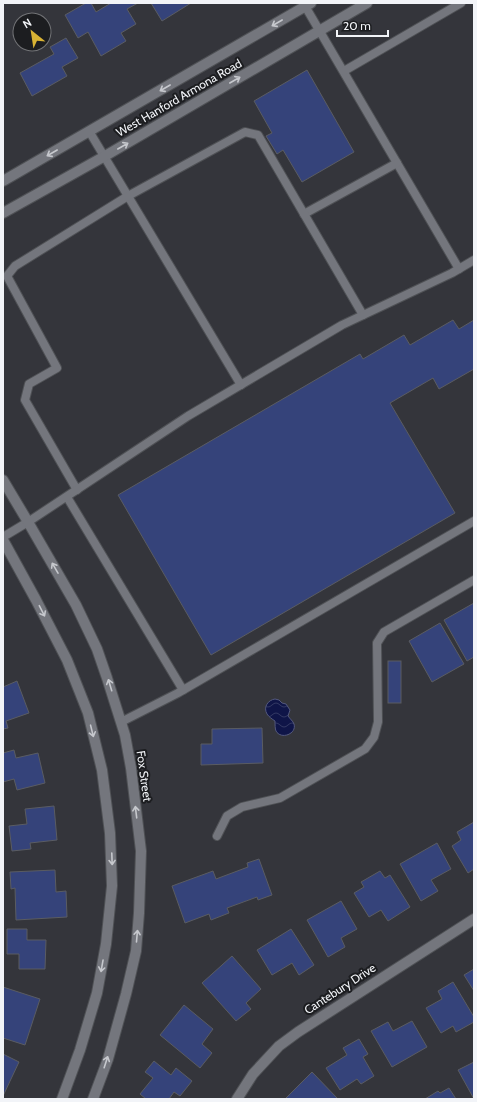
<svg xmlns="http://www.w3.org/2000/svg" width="477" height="1102" font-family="Cabin,sans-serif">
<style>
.water{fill:url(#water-waves);stroke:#53587d}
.building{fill:#35437a;stroke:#5a5c62}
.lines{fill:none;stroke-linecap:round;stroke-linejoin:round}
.lane-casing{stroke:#4f5155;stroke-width:10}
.street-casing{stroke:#4f5155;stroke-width:12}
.secondary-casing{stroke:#4f5155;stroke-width:12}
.lane{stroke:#74767d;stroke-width:8}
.street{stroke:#74767d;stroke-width:10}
.secondary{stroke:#74767d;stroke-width:10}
.oneway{stroke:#c6c8cd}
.labels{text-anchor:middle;stroke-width:4;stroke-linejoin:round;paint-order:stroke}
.street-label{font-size:12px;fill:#f2f4f8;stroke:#1c1d20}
</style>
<defs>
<pattern id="water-waves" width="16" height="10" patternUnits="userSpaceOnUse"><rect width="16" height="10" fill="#0f1548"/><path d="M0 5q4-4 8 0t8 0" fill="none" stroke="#323863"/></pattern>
</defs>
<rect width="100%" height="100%" fill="#34353b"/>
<!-- water -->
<path class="water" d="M275,699L279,700L282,703L286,704L290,710L288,716C290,719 293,721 294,724C297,734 281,740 276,731C275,729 275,724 275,721C272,719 269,717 267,714C263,707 268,700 275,699Z"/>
<!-- building -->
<g class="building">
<polygon points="86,3 91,3 96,12 111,3 138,3 127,9 136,24 121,33 126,41 101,56 88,32 78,38 65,15"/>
<polygon points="151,3 191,3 162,21"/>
<polygon points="66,38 78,58 62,67 67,76 32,96 20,73 54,54 50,47"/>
<polygon points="307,70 354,152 302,182 283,150 277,154 266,136 272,133 254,101"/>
<polygon points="453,320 459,329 474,320 474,369 439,389 433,378 390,403 455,513 211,655 118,495 360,354 363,359 404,335 410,345"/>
<polygon points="474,603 474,657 467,661 444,620"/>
<polygon points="440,623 464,664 432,682 409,641"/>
<rect x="388" y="661" width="13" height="42"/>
<polygon points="17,681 29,713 6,721 8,728 3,729 3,687"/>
<polygon points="262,728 263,763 201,765 201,744 212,744 212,729"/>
<polygon points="14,750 16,758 38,753 45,783 17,790 14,779 3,782 3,753"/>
<polygon points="54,806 57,840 30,843 31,849 12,851 9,826 27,824 25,809"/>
<polygon points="474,822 474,869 468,873 452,846 461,840 457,832"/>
<polygon points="437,843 451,869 431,880 438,891 421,901 400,864"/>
<polygon points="259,859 272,895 258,900 257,897 227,908 229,913 211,920 209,914 185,923 172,886 213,871 216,879 248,867 247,863"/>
<polygon points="55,870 56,892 66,891 67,917 16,920 15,888 11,889 10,872"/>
<polygon points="380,871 385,878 390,875 410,907 388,921 381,910 369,917 354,893 364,887 361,882"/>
<polygon points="341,901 357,929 341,938 345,947 328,957 307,920"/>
<polygon points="7,929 27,929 27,940 46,940 45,969 19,969 19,954 7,954"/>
<polygon points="291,929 314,965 299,975 292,963 272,975 257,950"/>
<polygon points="232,956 261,989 246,1003 251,1009 236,1021 202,983"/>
<polygon points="474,969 474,991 464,975"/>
<polygon points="453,982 474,1017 474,1022 456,1032 453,1026 441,1033 426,1008 442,999 438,991"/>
<polygon points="3,987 40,999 25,1045 3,1038"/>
<polygon points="184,1005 213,1029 202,1044 212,1053 200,1068 160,1035"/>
<polygon points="412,1021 427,1047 392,1067 371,1031 388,1022 393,1031"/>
<polygon points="359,1039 368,1054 363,1057 374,1076 361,1084 357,1079 340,1090 326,1068 347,1055 343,1048"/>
<polygon points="3,1054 19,1062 3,1096"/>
<polygon points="154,1061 171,1075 176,1068 192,1081 180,1096 174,1092 169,1099 146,1099 140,1094 153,1078 145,1072"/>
<polygon points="474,1062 474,1099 458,1070"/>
<polygon points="312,1072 338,1099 285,1099"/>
<polygon points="449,1088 456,1099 425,1099 438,1091 440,1093"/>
</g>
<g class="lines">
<defs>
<g id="lane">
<polyline points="305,6 459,269"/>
<polyline points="344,71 461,3"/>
<polyline points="89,131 241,385"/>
<polyline points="304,214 397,163"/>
<polyline points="77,490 25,400 29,384 57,368 7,276 15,266 128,196 245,132 258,135 363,315"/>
<polyline points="67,497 183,690"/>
<polyline points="3,537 28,522 188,416 342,325 452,273 474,260"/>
<polyline points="121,722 178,693 474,521"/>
<polyline points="217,836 227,816 242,807 280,798 365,749 374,737 378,722 377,643 384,632 474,580"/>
</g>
<polyline id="street" points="237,1099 253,1074 279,1046 298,1032 474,919"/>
<g id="secondary">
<polyline points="3,181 311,3"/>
<polyline points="3,213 105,156 367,3"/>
<polyline points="3,480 28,522 76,605 97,649 107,678 125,735 131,768 141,851 139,913 136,951 126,994 108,1059 93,1099"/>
<polyline points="3,540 36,600 67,660 88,713 102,770 110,833 112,886 106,944 97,993 80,1050 62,1099"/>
</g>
</defs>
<!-- lane casing -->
<use href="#lane" class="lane-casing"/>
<!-- street casing -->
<use href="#street" class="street-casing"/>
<!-- secondary casing -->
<use href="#secondary" class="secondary-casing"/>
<!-- lane -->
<use href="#lane" class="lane"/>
<!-- street -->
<use href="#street" class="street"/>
<!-- secondary -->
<use href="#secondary" class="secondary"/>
</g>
<!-- one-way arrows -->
<defs><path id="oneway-shaft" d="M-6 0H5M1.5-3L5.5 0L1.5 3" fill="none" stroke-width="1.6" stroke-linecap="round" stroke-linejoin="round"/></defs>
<g class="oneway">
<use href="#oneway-shaft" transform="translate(277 23) rotate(150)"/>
<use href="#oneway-shaft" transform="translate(235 80) rotate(-30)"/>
<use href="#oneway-shaft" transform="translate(165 88) rotate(150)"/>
<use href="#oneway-shaft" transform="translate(123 146) rotate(-30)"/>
<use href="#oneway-shaft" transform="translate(52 153) rotate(150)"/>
<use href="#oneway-shaft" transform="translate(55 568) rotate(-120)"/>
<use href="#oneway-shaft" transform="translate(42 611) rotate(63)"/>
<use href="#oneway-shaft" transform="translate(110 685) rotate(-107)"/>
<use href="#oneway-shaft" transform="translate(92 731) rotate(76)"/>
<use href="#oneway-shaft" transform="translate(136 812) rotate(-97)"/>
<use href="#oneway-shaft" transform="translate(112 859) rotate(88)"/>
<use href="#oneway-shaft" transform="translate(137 936) rotate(-85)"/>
<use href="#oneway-shaft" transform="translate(102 966) rotate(100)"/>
<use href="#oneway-shaft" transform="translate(106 1062) rotate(-72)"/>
</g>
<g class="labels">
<!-- street labels -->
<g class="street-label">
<text transform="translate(179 98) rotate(-30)" y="4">West Hanford Armona Road</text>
<text transform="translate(144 776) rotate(82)" y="4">Fox Street</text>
<text transform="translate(340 989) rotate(-33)" y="4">Cantebury Drive</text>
</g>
</g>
<!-- border -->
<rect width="477" height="1102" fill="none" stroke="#f2f4f8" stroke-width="8"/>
<!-- north arrow -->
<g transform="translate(32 32) rotate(330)"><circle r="19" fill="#1c1d20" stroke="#727376"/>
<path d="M0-3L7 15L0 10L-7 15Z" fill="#d9b334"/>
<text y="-6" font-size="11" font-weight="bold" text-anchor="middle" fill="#f2f4f8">N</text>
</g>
<!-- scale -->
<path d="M337 30v6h51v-6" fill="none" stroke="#f2f4f8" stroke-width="2"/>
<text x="343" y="30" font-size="12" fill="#f2f4f8" stroke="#1c1d20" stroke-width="3" paint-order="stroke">20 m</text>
</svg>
